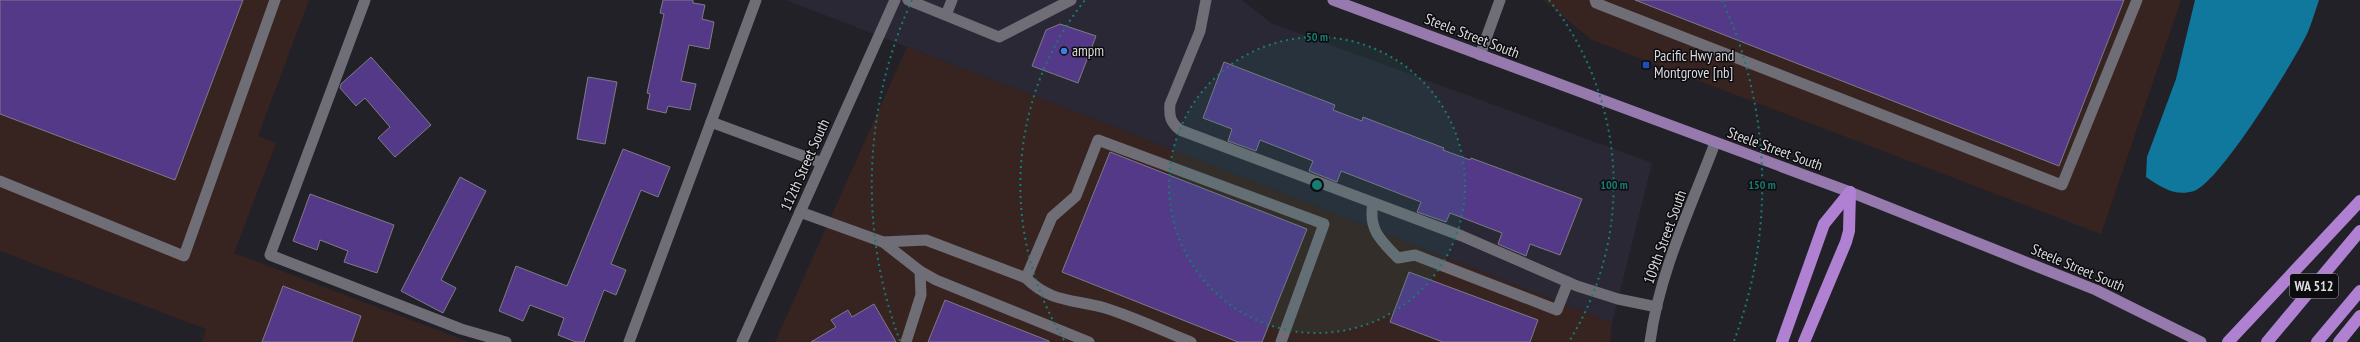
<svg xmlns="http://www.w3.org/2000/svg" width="2360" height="342" font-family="'PT Sans Narrow',sans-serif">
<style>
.built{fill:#2b2835}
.industrial{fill:#372420}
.water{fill:#10779d}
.building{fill:#543989;stroke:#7d7b84}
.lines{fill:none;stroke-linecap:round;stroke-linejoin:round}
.service{stroke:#6f6d76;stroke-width:11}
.minor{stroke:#6f6d76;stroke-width:11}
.secondary{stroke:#6f6d76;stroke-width:11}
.primary{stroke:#9679ad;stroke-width:11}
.motorway{stroke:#b081d2;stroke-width:12}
.ring{fill:none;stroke:#197b74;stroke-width:2;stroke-dasharray:2 4}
.shop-dot{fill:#3f7fe0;stroke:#0c0b0e;stroke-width:1.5}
.transit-dot{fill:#1a4fb4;stroke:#0c0b0e;stroke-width:1.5}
.labels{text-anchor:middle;stroke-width:3;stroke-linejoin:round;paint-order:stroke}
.shield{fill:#0c0b0e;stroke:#9c9ba0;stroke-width:1}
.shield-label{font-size:14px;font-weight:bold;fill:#dad9de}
.street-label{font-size:15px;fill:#dad9de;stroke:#0c0b0e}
.poi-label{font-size:15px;fill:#dad9de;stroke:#0c0b0e;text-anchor:start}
.centre{fill:#197b74;stroke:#0c0b0e;stroke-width:2}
.ring-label{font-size:12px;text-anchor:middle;font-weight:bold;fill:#197b74;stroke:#0c0b0e;stroke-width:3;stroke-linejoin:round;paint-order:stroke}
</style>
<rect width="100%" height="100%" fill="#232128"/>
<!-- built -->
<polygon class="built" points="786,0 1242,0 1271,23 1652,163 1612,323 1112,126"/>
<!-- industrial -->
<g class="industrial">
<polygon points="0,0 309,0 258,136 276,143 234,253 469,342 202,342 206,329 0,251"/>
<polygon points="1543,0 2181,0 2101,234 1592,40"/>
<polygon points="907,47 1112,126 1612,323 1610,342 775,342"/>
</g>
<!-- water -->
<path class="water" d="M2195,0H2319C2315,11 2312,23 2307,34C2293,63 2220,182 2194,191C2175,197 2161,187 2146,177L2147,157L2176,79Z"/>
<!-- building -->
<g class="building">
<polygon points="0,0 243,0 175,180 0,114"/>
<polygon points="663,0 693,0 693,3 705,5 702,19 714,22 709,49 689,45 681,81 696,84 690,110 668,106 666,113 647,109 650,94 647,93 664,14 660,13"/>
<polygon points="1635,0 2124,0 2059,166"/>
<polygon points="1060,24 1096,36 1078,83 1032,66 1046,30"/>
<polygon points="371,57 431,125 395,157 378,138 390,127 365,98 356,106 340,88 341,84"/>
<polygon points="1224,62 1335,105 1333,110 1362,121 1363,117 1444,148 1443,150 1470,160 1471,158 1582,199 1560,255 1530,244 1526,256 1498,244 1502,233 1450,213 1446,222 1417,212 1421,202 1341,171 1337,182 1309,171 1313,161 1260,140 1256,151 1228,141 1232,129 1203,118"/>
<polygon points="588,77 617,82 605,144 577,139"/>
<polygon points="623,149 670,167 658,197 641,190 611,264 626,270 616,295 604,290 584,342 576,342 558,335 564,318 530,305 523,321 499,311 516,266 567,286"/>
<polygon points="1110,152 1307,229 1262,342 1238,342 1062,272"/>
<polygon points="460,177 486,191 441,280 456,288 443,313 401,291"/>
<polygon points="310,194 394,225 377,273 344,262 348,251 320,240 317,250 293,241"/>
<polygon points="1409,272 1538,320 1530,342 1443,342 1390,322"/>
<polygon points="283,286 361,316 352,342 262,342"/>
<polygon points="945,300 1049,341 1049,342 928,342"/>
<polygon points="874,304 896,342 811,342 836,327 831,320 848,310 852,317"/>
</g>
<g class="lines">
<!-- service -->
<g class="service">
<polyline points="365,0 270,255 461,329 506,342"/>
<polyline points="908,0 999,37 1071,0"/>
<path d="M1206,0L1200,31L1170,104C1169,116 1170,122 1180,130L1462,236L1577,286L1618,299L1657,307"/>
<polyline points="1595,0 1596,3 1606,7 2062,185 2137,0"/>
<polyline points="946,15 952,0"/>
<polyline points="711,122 756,0"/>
<polyline points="0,181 184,256 275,0"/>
<path d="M1373,203C1368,229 1380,240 1398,258L1415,255L1557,310L1568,282"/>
<polyline points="800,212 883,242 926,240 1026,278"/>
<polyline points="883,242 920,271 936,280 1089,342"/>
<polyline points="629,342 711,122 822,163"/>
<polyline points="906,342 921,295 920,271"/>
<path d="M1191,342C1163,331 1134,317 1105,308C1074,299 1051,303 1026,278L1052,217L1076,196L1098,140L1324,224L1281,342"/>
</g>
<!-- minor -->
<g class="minor">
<polyline points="1480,55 1500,0"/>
<path d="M1650,342C1659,273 1691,207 1715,143"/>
</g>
<!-- secondary -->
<polyline class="secondary" points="742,342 895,0"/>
<!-- primary -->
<polyline class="primary" points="1333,0 1850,192 2096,290 2201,342"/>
<!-- motorway -->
<g class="motorway">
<polyline points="1782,342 1824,224 1850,192"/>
<polyline points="1804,342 1846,242 1849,231 1850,192"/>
<polyline points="2228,342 2360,201"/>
<polyline points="2267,342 2360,231"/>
<polyline points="2317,342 2360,291"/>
<polyline points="2339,342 2360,316"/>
</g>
</g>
<!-- distance rings -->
<circle cx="1317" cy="185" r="148" fill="#197b74" fill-opacity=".12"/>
<g class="ring">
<circle cx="1317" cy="185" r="148"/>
<path d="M1064 340A297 297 0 0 1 1085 0M1549 0A297 297 0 0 1 1570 340"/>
<path d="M900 341A445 445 0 0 1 912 0M1722 0A445 445 0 0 1 1734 341"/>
</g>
<!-- markers -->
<circle class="shop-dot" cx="1064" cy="51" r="4"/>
<rect class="transit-dot" x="1642" y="61" width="8" height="8" rx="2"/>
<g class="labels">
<!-- shield labels -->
<rect class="shield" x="2290" y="274" width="48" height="24" rx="3"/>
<g class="shield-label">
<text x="2314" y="291">WA 512</text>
</g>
<!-- street labels -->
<g class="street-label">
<text transform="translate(1472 36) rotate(21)" y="5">Steele Street South</text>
<text transform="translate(1775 149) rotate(20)" y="5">Steele Street South</text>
<text transform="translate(805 165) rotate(-66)" y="5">112th Street South</text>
<text transform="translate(1665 237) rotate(-70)" y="5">109th Street South</text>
<text transform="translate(2078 268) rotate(23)" y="5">Steele Street South</text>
</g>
<!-- poi labels -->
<g class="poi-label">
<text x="1072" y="56">ampm</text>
<text x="1654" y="61">Pacific Hwy and<tspan x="1654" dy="17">Montgrove [nb]</tspan></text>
</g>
</g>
<circle cx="1317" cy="185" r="6" class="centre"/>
<g class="ring-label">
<text x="1317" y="41">50 m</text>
<text x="1614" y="189">100 m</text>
<text x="1762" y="189">150 m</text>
</g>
</svg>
